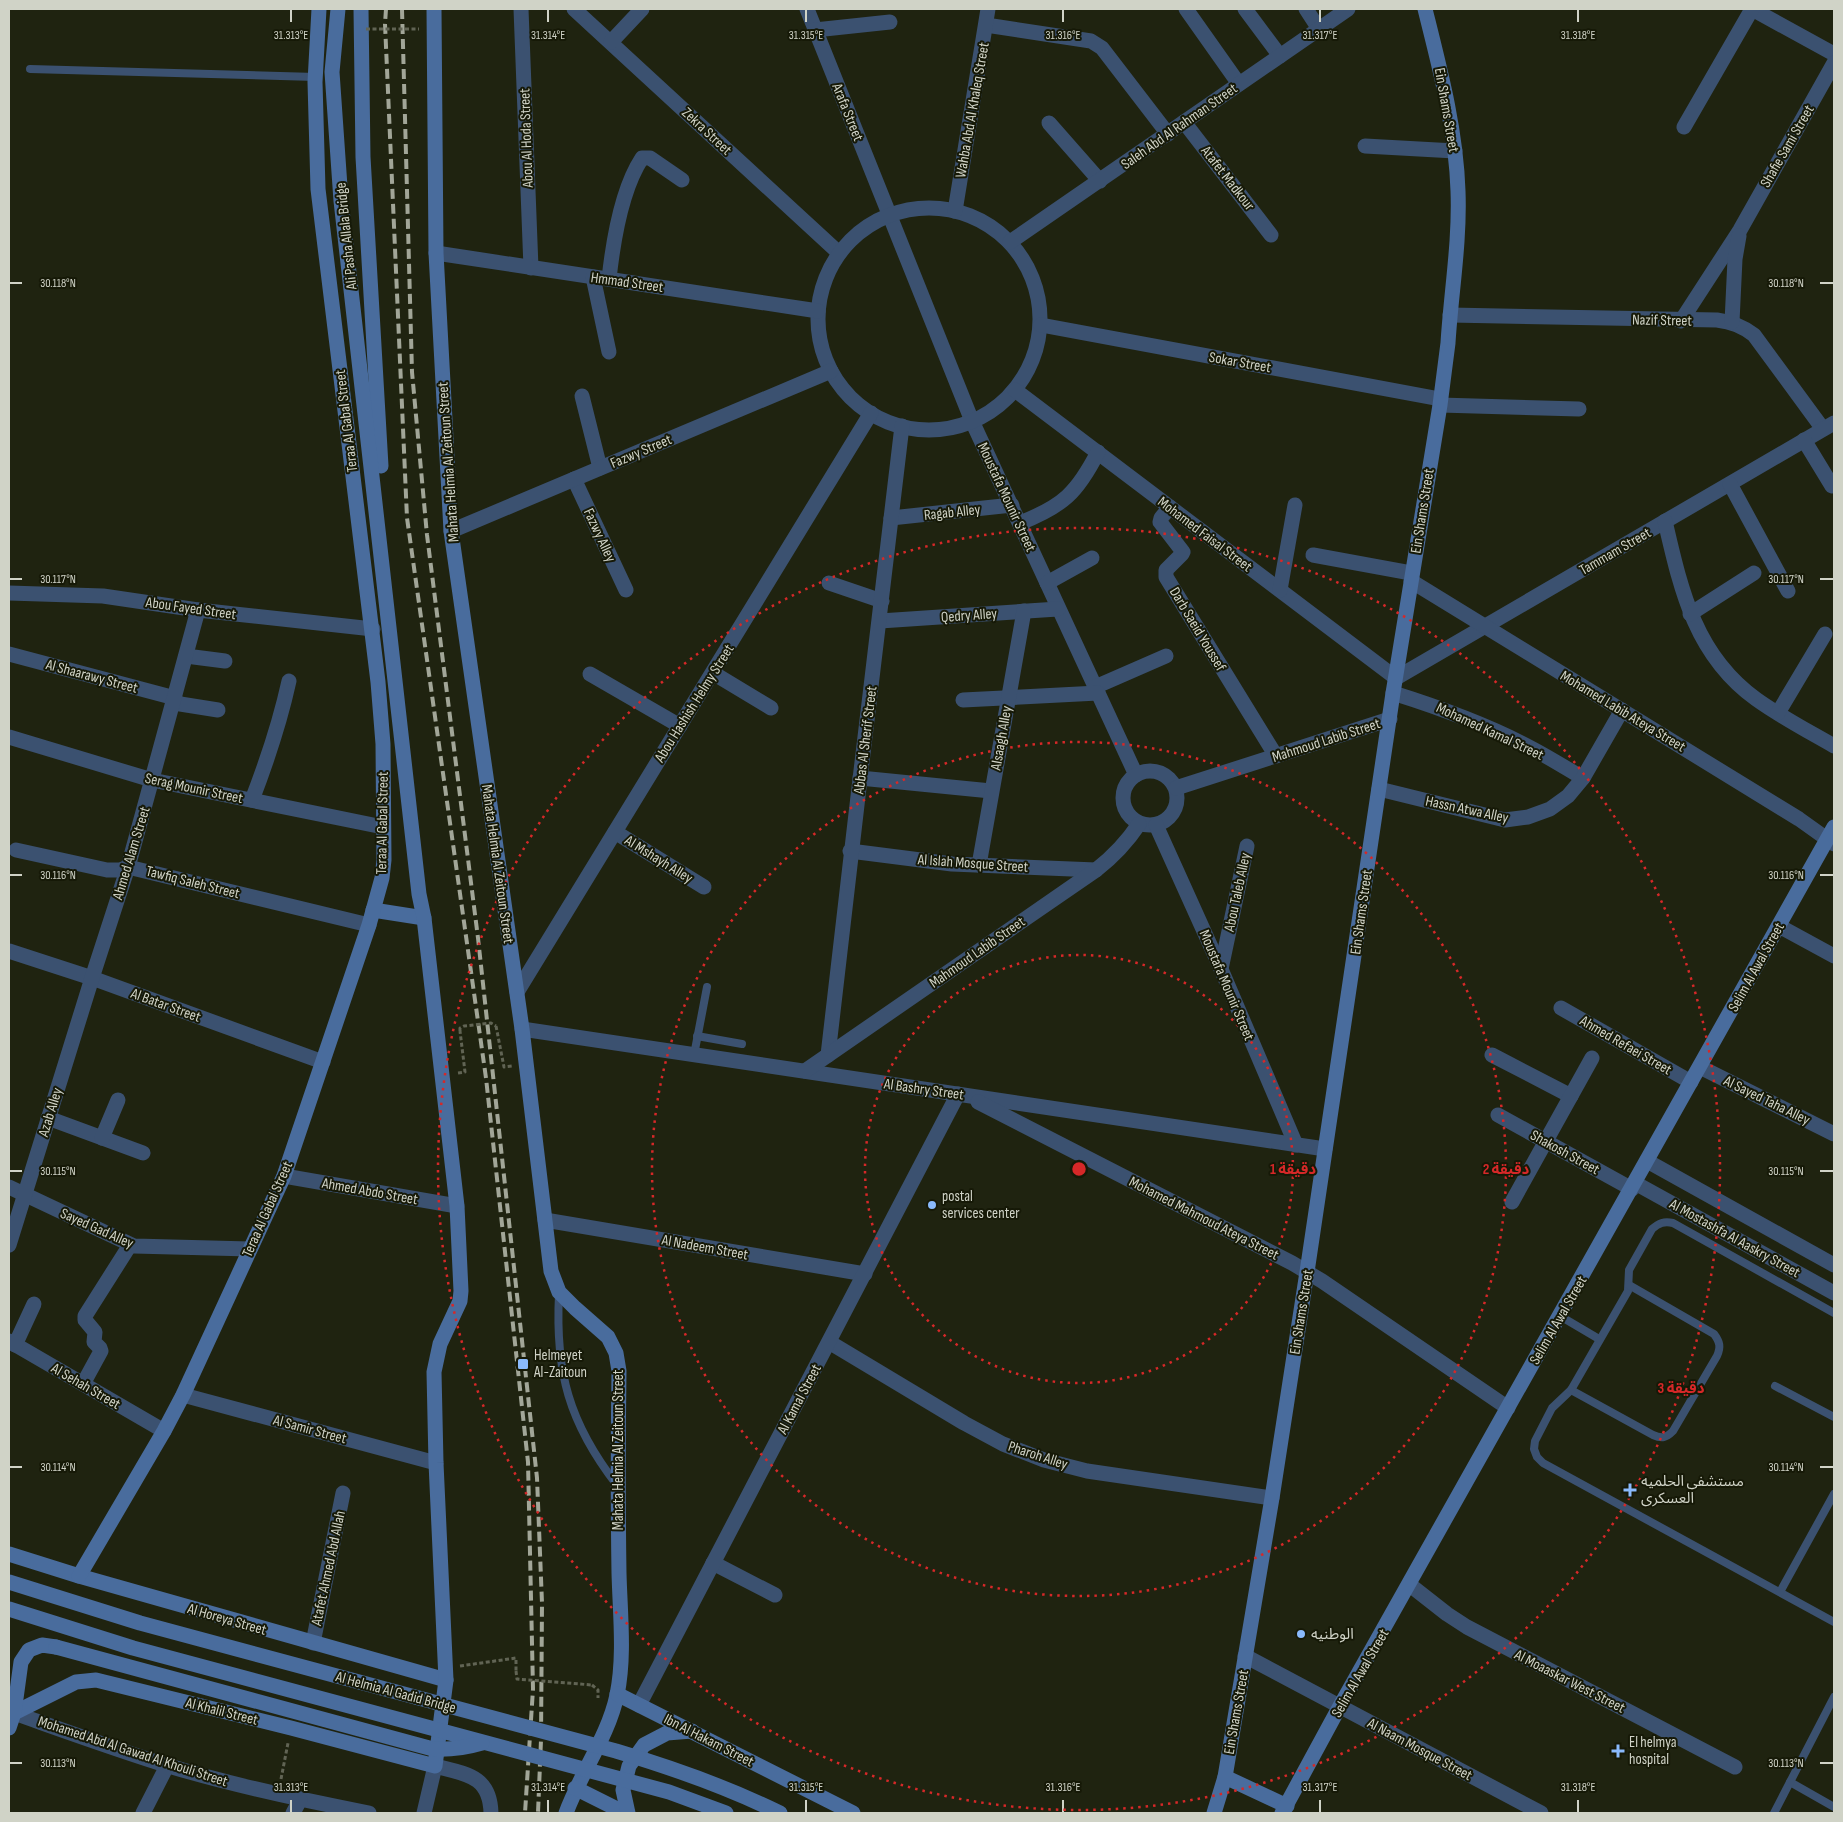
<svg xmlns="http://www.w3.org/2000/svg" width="1843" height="1822" font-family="'Sofia Sans Condensed','Noto Sans Arabic',sans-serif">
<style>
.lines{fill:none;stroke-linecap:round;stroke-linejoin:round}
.path{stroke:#616454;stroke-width:3;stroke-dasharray:4 2.5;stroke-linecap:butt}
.lane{stroke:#3b5170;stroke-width:8}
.street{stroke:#3b5170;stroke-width:15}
.secondary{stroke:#496c9d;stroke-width:15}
.rail{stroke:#a2a698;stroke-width:4;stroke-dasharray:10 5;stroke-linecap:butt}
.path-bridge{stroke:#616454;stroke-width:3;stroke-dasharray:4 2.5;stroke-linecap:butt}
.secondary-bridge{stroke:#496c9d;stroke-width:15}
.ticks{fill:none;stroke:#d0d3c7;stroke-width:2}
.ring{fill:none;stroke:#d62828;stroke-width:2.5;stroke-dasharray:2.5 5}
.poi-dot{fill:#8abafc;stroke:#161907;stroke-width:2}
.labels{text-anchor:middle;stroke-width:4;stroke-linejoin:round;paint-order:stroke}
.street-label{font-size:15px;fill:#d0d3c7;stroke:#161907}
.poi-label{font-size:15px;fill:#d0d3c7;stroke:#161907;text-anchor:start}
.ticks-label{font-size:12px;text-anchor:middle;fill:#d0d3c7;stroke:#161907;stroke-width:4;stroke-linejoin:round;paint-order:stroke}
.centre{fill:#d62828;stroke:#161907;stroke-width:2.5}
.ring-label{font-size:15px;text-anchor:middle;font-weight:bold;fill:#d62828;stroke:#161907;stroke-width:4;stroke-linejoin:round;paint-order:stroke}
</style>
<rect width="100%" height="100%" fill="#1f2310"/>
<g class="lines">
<!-- path -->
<g class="path">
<polyline points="496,1026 504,1067 512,1066"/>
<polyline points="458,1073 465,1072 460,1031"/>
<polyline points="460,1666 516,1658 516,1671"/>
<polyline points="592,1685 598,1690 598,1698"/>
<polyline points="281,1779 288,1743"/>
</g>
<!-- lane -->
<g class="lane">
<polyline points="30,69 316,77"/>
<polyline points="697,1036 742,1044"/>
<polyline points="694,1055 707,987"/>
<path d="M559,1294C555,1372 569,1423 617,1485"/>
<path d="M1834,1313L1673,1223C1664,1221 1659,1223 1652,1229L1629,1270L1628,1291L1571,1390L1552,1408L1535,1441L1534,1449L1537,1457L1543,1463L1834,1622"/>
<polyline points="1560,1316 1599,1339"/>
<polyline points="1775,1386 1834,1417"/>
<path d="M1571,1390L1653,1435C1662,1439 1666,1438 1673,1431L1717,1356C1721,1347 1720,1342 1714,1334L1629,1285"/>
<polyline points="1780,1592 1834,1494"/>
<polyline points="1790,1782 1834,1807"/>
<polyline points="1774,1813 1834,1697"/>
</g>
<!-- street -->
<g class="street">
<polyline points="521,9 531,268"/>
<polyline points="574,9 839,253"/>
<polyline points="807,9 972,421 1136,775"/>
<polyline points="1186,9 1239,84"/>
<polyline points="1245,9 1280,56"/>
<polyline points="1306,9 1319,29"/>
<polyline points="1752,9 1834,54"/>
<polyline points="986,25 1091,41 1102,48 1168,134"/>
<polyline points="815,30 890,22"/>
<polyline points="611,42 642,9"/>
<polyline points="1184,122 1271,235"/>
<polyline points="1049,123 1100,181"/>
<polyline points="1684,127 1752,9"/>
<polyline points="1365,146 1455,151"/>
<circle cx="929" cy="319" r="111"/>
<polyline points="955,211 988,9"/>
<polyline points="1010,242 1348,9"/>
<polyline points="436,253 818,311"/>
<polyline points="593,277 609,352"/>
<path d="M609,279C613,242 621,190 642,158H650L682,180"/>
<path d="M1450,315L1717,320C1732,322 1742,326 1754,335L1823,429"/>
<polyline points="1681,321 1740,230 1834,63"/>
<polyline points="1732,322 1735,259 1739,236"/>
<polyline points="1041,325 1440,399"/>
<polyline points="1015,390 1396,678 1834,423"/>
<polyline points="582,396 600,468"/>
<polyline points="1440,405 1579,409"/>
<polyline points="1804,440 1832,486"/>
<polyline points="574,479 626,590"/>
<polyline points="1730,484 1788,591"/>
<polyline points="1170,507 1161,518 1160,522 1183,552 1182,554 1166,570 1166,577 1276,756"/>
<polyline points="891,518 1012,505"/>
<path d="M1665,521C1681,590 1695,655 1756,699C1781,717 1808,731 1834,746"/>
<path d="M1020,523C1063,506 1077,493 1098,452"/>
<polyline points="451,531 831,371"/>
<polyline points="1313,555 1411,573"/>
<polyline points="1411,581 1799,819 1834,844"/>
<polyline points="829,583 882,601"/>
<polyline points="1047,583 1092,558"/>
<polyline points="1280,590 1295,505"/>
<polyline points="9,593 103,596 198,610 373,629"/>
<polyline points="1690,614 1754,573"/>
<polyline points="880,621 1058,609"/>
<polyline points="9,654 175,698"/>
<polyline points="186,656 225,661"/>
<polyline points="713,673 771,708"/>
<polyline points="590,674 680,726"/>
<polyline points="1095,687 1166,656"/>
<path d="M1393,693C1441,708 1488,725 1533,749C1550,758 1566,768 1583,778"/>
<polyline points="963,700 1098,693"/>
<polyline points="174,703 218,710"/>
<polyline points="1778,713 1825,634"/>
<polyline points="9,737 152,780 383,827"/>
<circle cx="1150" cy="798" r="27"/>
<polyline points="860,778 991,791"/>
<polyline points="1176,788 1390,719"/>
<polyline points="1379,789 1505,820 1528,817 1550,809 1568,796 1583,778 1622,710"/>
<path d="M252,800C267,761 280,722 289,681"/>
<polyline points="1156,825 1221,969 1296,1145"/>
<polyline points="615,832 704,887"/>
<polyline points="16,850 107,870 120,870 128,867 369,925"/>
<polyline points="850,851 952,864 1096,870"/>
<polyline points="979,865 1024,611"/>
<polyline points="1779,926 1834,956"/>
<polyline points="9,951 92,978 323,1062"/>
<polyline points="1221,969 1247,846"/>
<polyline points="517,992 871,413"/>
<polyline points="1561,1008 1691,1082"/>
<polyline points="522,1029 1325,1149"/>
<path d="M828,1055C851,845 878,636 902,426"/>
<polyline points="1492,1055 1571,1096"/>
<polyline points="1700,1067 1834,1134"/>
<path d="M805,1071L1096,870C1114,856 1127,842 1139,824"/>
<polyline points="978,1102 1292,1263 1322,1281 1508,1408"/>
<polyline points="1498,1115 1632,1189"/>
<polyline points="48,1118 143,1153"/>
<polyline points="102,1138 118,1100"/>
<polyline points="1647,1161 1834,1265"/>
<polyline points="284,1176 457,1206"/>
<polyline points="1635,1183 1834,1293"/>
<polyline points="9,1187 134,1246 250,1249"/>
<polyline points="1512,1202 1592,1058"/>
<polyline points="545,1220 865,1274"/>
<polyline points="9,1245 92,978 128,867 198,610"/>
<polyline points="9,1341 164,1431"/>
<polyline points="829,1342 964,1423 1003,1444 1044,1460 1087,1471 1272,1498"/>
<polyline points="15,1345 34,1304"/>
<polyline points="83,1384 101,1351 100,1348 94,1342 95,1332 85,1320 85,1316 130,1245"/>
<polyline points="183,1395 436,1463"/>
<polyline points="713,1563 775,1595"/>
<polyline points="1410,1585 1447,1614 1467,1627 1735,1767"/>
<polyline points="313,1643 343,1493"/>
<polyline points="1245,1656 1541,1813"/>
<polyline points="639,1705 958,1094"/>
<path d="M14,1713C65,1731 117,1750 169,1766C235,1786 302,1800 369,1813"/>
<polyline points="143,1813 167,1766"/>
<polyline points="293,1813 300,1800"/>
<path d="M424,1813L435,1766C465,1774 490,1775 491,1813"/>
</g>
<!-- secondary -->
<g class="secondary">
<polyline points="361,9 363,157 381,466"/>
<path d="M434,9L436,253L451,531L522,1029L551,1271L559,1292L575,1308L608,1337L616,1353L619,1371C618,1439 618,1506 619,1573C620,1613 625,1656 617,1695C608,1737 581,1772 566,1813"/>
<polyline points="373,910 424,918"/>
<polyline points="9,1554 79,1576 446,1680"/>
<polyline points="79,1576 164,1431 183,1395 284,1176 369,925 382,878 384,860 383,744 378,682 318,189 315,82 319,9"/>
<polyline points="617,1694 853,1813"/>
<polyline points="14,1713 76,1682 96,1680 291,1728 435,1766 446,1680 436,1463 434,1372 440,1344 460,1301 461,1291 457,1206 424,918 419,894 341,201 332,72 338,9"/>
<polyline points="9,1728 14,1713 21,1662 29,1650 42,1645 56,1647"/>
<polyline points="1225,1777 1287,1806"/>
<polyline points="575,1788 625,1813"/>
<polyline points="628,1813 623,1790 629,1766 644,1745 667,1733 692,1731"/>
<path d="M1214,1813L1225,1777L1272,1498L1307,1272L1393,693L1440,405L1448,343C1451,293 1460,242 1458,191C1456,129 1440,69 1425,9"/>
<polyline points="1282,1813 1340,1706 1834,827"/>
</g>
<!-- rail -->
<g class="rail">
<polyline points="386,9 385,24 407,518 486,1078 528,1462 533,1689 525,1813"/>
<polyline points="402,9 412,372 427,535 478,938 537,1478 542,1603 541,1740 538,1813"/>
</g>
<!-- path-bridge -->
<g class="path-bridge">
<polyline points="366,29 419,29"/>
<polyline points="460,1031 460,1028 464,1026 491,1023 496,1026"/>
<polyline points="516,1671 517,1679 592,1685"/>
</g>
<!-- secondary-bridge -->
<g class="secondary-bridge">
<path d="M9,1582L140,1623L616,1751C673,1768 727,1787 780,1813"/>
<polyline points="9,1609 133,1648 669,1792 726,1813"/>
<path d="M56,1647L433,1749C450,1750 465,1748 482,1743"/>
</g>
</g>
<!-- ticks -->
<path class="ticks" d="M291,10V22M548,10V22M806,10V22M1063,10V22M1320,10V22M1578,10V22M10,283H22M1820,283H1833M10,579H22M1820,579H1833M10,875H22M1820,875H1833M10,1171H22M1820,1171H1833M10,1467H22M1820,1467H1833M10,1763H22M1820,1763H1833M291,1800V1812M548,1800V1812M806,1800V1812M1063,1800V1812M1320,1800V1812M1578,1800V1812"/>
<!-- distance rings -->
<g class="ring">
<circle cx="1079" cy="1169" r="214"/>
<circle cx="1079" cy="1169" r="427"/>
<circle cx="1079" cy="1169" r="641"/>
</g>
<!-- markers -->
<g class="poi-dot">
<circle cx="932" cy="1205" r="5"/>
<rect x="517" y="1358" width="12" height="12" rx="2.5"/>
<path d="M1627.5 1482.5h5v5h5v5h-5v5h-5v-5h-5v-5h5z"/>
<circle cx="1301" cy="1634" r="5"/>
<path d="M1615.5 1743.5h5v5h5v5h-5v5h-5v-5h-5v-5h5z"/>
</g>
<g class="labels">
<!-- street labels -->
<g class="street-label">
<text transform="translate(972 110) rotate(-80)" y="5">Wahba Abd Al Khaleq Street</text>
<text transform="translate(1447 110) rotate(80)" y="5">Ein Shams Street</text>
<text transform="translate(848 112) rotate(68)" y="5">Arafa Street</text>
<text transform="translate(1179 126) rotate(-35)" y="5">Saleh Abd Al Rahman Street</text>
<text transform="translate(707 131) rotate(43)" y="5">Zekra Street</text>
<text transform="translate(526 138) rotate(-92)" y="5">Abou Al Hoda Street</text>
<text transform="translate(1787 146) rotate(-60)" y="5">Shafie Sami Street</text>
<text transform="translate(1228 178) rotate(52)" y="5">Atafet Madkour</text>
<text transform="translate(346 236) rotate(-96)" y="5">Ali Pasha Allala Bridge</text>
<text transform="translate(627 282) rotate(8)" y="5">Hmmad Street</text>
<text transform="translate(1662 320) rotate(1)" y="5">Nazif Street</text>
<text transform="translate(1240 362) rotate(10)" y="5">Sokar Street</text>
<text transform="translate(346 421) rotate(-97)" y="5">Teraa Al Gabal Street</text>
<text transform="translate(641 451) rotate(-23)" y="5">Fazwy Street</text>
<text transform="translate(448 462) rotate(-94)" y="5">Mahata Helmia Al Zeitoun Street</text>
<text transform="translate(1007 497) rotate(65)" y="5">Moustafa Mounir Street</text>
<text transform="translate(1422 511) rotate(-81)" y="5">Ein Shams Street</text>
<text transform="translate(952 512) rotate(-6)" y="5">Ragab Alley</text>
<text transform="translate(1205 534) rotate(37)" y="5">Mohamed Faisal Street</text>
<text transform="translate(600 535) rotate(65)" y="5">Fazwy Alley</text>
<text transform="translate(1615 551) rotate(-30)" y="5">Tammam Street</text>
<text transform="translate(191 608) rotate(8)" y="5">Abou Fayed Street</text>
<text transform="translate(969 615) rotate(-4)" y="5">Qedry Alley</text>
<text transform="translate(1198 629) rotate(59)" y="5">Darb Saeid Youssef</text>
<text transform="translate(92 676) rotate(15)" y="5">Al Shaarawy Street</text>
<text transform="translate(694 703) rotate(-58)" y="5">Abou Hashish Helmy Street</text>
<text transform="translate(1623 711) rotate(31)" y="5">Mohamed Labib Ateya Street</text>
<text transform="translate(1490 731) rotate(25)" y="5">Mohamed Kamal Street</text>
<text transform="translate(1001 738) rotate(-80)" y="5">Alsaagh Alley</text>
<text transform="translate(865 740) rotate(-83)" y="5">Abbas Al Sherif Street</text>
<text transform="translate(1326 740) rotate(-18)" y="5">Mahmoud Labib Street</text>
<text transform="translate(194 788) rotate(12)" y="5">Serag Mounir Street</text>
<text transform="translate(1467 809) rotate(12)" y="5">Hassn Atwa Alley</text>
<text transform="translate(382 823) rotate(-89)" y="5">Teraa Al Gabal Street</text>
<text transform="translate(131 853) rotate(-73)" y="5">Ahmed Alam Street</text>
<text transform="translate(659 859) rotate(32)" y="5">Al Mshayh Alley</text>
<text transform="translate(973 863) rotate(4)" y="5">Al Islah Mosque Street</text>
<text transform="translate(498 864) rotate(82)" y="5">Mahata Helmia Al Zeitoun Street</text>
<text transform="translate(193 882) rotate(14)" y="5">Tawfiq Saleh Street</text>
<text transform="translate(1237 892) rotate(-78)" y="5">Abou Taleb Alley</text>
<text transform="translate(1361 912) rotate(-82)" y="5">Ein Shams Street</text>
<text transform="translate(977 952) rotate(-35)" y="5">Mahmoud Labib Street</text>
<text transform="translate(1756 967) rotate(-61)" y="5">Selim Al Awal Street</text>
<text transform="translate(1227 985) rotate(67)" y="5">Moustafa Mounir Street</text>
<text transform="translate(166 1005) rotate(20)" y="5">Al Batar Street</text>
<text transform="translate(1626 1045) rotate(30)" y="5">Ahmed Refaei Street</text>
<text transform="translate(924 1089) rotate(8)" y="5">Al Bashry Street</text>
<text transform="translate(1767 1100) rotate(26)" y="5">Al Sayed Taha Alley</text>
<text transform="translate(50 1112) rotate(-73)" y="5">Azab Alley</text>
<text transform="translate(1565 1152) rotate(29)" y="5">Shakosh Street</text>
<text transform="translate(370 1191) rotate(10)" y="5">Ahmed Abdo Street</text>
<text transform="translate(267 1209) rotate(-66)" y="5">Teraa Al Gabal Street</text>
<text transform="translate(1204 1218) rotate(27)" y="5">Mohamed Mahmoud Ateya Street</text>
<text transform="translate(97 1228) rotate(24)" y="5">Sayed Gad Alley</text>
<text transform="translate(1735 1238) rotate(29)" y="5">Al Mostashfa Al Aaskry Street</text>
<text transform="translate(705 1247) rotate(10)" y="5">Al Nadeem Street</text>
<text transform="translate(1301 1312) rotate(-81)" y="5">Ein Shams Street</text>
<text transform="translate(1558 1320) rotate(-60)" y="5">Selim Al Awal Street</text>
<text transform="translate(86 1386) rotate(30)" y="5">Al Sehah Street</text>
<text transform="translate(799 1399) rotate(-62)" y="5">Al Kamal Street</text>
<text transform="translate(310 1429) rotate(15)" y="5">Al Samir Street</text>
<text transform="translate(618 1450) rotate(-90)" y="5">Mahata Helmia Al Zeitoun Street</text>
<text transform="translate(1038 1455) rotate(18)" y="5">Pharoh Alley</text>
<text transform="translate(328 1568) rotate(-78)" y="5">Atafet Ahmed Abd Allah</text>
<text transform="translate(227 1619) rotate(16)" y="5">Al Horeya Street</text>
<text transform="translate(1360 1673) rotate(-60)" y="5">Selim Al Awal Street</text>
<text transform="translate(1570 1681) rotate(27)" y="5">Al Moaaskar West Street</text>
<text transform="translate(396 1692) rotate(15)" y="5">Al Helmia Al Gadid Bridge</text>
<text transform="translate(222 1711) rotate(14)" y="5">Al Khalil Street</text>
<text transform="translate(1236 1712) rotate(-80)" y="5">Ein Shams Street</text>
<text transform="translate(709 1740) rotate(27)" y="5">Ibn Al Hakam Street</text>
<text transform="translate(1420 1749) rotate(28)" y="5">Al Naam Mosque Street</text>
<text transform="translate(133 1751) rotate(18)" y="5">Mohamed Abd Al Gawad Al Khouli Street</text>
</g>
<!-- poi labels -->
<g class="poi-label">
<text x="942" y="1201">postal<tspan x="942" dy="17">services center</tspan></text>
<text x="534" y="1360">Helmeyet<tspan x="534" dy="17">Al-Zaitoun</tspan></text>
<text x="1641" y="1486">مستشفى الحلميه<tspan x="1641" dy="17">العسكرى</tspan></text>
<text x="1311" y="1639">الوطنيه</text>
<text x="1629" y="1747">El helmya<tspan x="1629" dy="17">hospital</tspan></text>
</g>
</g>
<g class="ticks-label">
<text x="291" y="39">31.313°E</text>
<text x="548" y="39">31.314°E</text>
<text x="806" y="39">31.315°E</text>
<text x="1063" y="39">31.316°E</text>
<text x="1320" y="39">31.317°E</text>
<text x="1578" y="39">31.318°E</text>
<text x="58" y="287">30.118°N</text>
<text x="1786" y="287">30.118°N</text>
<text x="58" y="583">30.117°N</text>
<text x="1786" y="583">30.117°N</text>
<text x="58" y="879">30.116°N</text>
<text x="1786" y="879">30.116°N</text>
<text x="58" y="1175">30.115°N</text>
<text x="1786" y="1175">30.115°N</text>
<text x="58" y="1471">30.114°N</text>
<text x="1786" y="1471">30.114°N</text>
<text x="58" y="1767">30.113°N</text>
<text x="1786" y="1767">30.113°N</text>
<text x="291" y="1791">31.313°E</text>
<text x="548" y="1791">31.314°E</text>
<text x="806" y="1791">31.315°E</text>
<text x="1063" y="1791">31.316°E</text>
<text x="1320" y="1791">31.317°E</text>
<text x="1578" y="1791">31.318°E</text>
</g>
<circle cx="1079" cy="1169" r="8" class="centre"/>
<g class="ring-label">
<text x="1293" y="1174">1 دقيقة</text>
<text x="1506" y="1174">2 دقيقة</text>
<text x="1681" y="1393">3 دقيقة</text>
</g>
<!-- border -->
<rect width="1843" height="1822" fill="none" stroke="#d0d3c7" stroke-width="20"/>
</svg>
